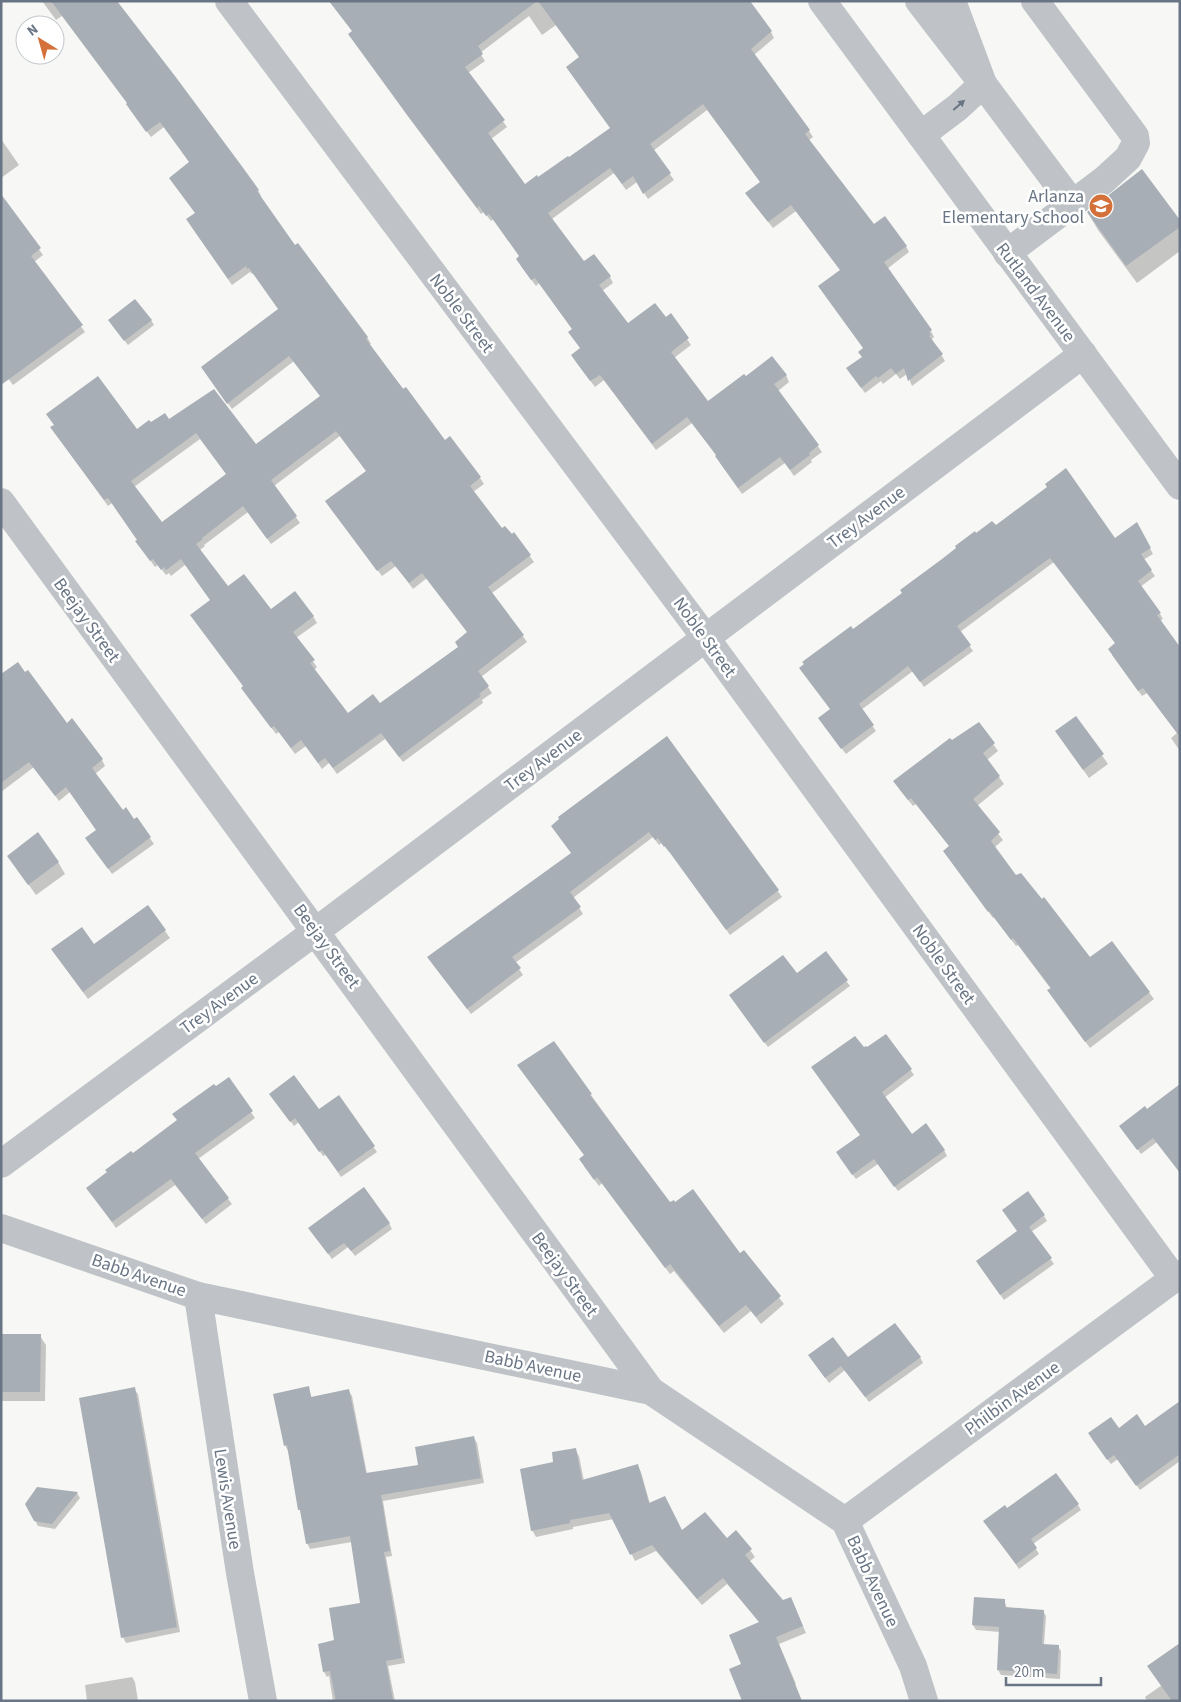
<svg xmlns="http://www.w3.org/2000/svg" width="1181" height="1702" font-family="'Source Sans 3',sans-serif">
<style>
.shadow{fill:#0003;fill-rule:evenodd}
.building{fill:#a8aeb5;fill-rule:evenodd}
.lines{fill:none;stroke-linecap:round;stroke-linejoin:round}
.minor{stroke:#bfc3c7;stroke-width:28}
.oneway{fill:#697584}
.labels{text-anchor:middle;stroke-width:5;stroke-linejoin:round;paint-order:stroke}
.poi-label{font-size:18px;fill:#697584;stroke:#fff;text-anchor:end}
.street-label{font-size:18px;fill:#697584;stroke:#fff}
</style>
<rect width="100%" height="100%" fill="#f7f8f5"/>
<!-- shadow -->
<g class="shadow">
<path d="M42,1H116L258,190L261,196L260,198L295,246L367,337L371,344L369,345L445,442L450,438L480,478L484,484L473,492L502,530L511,536L514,534L534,562L492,593L527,642L481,677L492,693L482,700L483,703L403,762L385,739L337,774L329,763L322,769L306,746L295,754L279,732L276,734L246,694L211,601L185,565L171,576L169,573L166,575L158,565L155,567L141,548L138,540L112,503L108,506L56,434L137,431L151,424L169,421L256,446L321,397L294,361L232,409L206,373L280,309L254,273L252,274L250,272L232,285L191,226L196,214L191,163L164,127L151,137L131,111L127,104H128L62,16L56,20ZM340,436L367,472L326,502L330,508L382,576L396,566L413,589L427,578L468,633L459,647L379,705L347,714L314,670L317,667L296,638L317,623L313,616L270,611L228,588L200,550L205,546L204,545L248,512L271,544L300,523L274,486ZM200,439L227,475L161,523L134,487Z"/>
<path d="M329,1H701L771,32L774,38L754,55L809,131L813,137L809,140L873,226L906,246L909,252L887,269L931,331L934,337L932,339L945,361L912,386L907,374L900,379L896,374L883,384L881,381L865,393L851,374L863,358L864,349L841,271L796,211L773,228L751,200L761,183L707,110L653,151L674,180L648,199L637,182L626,190L614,173L552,219L584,263L610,277L613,283L602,291L628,325L666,319L671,315L691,345L674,358L708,403L786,375L789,382L778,391L822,452L811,460L812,462L794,476L785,463L742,494L720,463L717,456L692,423L656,450L604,380L595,387L576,362L572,355L581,349L573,330L539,283L536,286L521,266V257L494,219L491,221L484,212L481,214L407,115L353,32ZM529,16L542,35L556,25L581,58L611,129L568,159L525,185L491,139L507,127L468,73L485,61L480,53Z"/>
<polygon points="1,139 19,165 1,178"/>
<polygon points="1,197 43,255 34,262 85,332 13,385 1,369"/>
<polygon points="1088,213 1180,222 1180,251 1137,283 1098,230"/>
<polygon points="151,320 154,325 128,345 112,325"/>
<polygon points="1137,524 1153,554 1143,560 1155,576 1140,587 1160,614 1163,619 1160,621 1180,649 1180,751 1171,738 1177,733 1147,693 1142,696 1112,655 1116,644 1054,562 960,632 973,651 924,687 913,671 861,710 876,731 846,754 823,724 831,710 853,631 903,593 976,535 996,527 1115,539"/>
<polygon points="1,675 66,725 102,760 105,766 95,774 123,811 134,820 136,818 154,844 112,874 91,844 97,831 70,792 59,801 34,767 1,792"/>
<polygon points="1076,718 1108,764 1089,778 1062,740"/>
<polygon points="979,724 998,751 987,760 1004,784 977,806 1003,840 994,848 1016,877 1090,959 1111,943 1154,999 1090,1048 1053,997 1051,989 1018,945 1016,946 994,917 993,918 949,858 950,847 916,804 913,806 899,789 952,742"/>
<polygon points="667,738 782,897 730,935 670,851 669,852 662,843 659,845 653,837 573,898 583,914 515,963 523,975 471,1014 432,963 572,853"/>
<polygon points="8,856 58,862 65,874 36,895"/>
<polygon points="147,906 170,938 88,999 52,950 94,945"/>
<polygon points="826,953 850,986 768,1047 734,1001 797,975"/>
<polygon points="886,1035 914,1075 884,1098 911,1136 944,1150 947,1156 898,1191 878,1164 856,1179 840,1158 861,1135 863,1049 867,1049"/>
<polygon points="518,1066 591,1095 670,1204 739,1255 743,1252 784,1304 761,1324 751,1311 724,1333 674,1271 670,1274 602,1183 599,1186 584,1166 585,1156"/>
<polygon points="228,1079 255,1118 198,1159 232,1204 206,1224 175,1185 116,1228 92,1194 133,1155 178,1121 174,1115"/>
<polygon points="339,1097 377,1152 341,1177 326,1155 323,1156 299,1122 294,1126 274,1099 319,1111"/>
<polygon points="1147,1111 1157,1142 1141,1154 1124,1131"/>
<polygon points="1044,1216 1047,1221 1031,1232 1054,1264 1004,1300 977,1262"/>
<polygon points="389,1223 392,1229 355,1256 348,1247 332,1259 313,1234"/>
<polygon points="1,1335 40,1336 46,1345 45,1401 1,1401"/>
<polygon points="920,1357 923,1363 869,1402 845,1370 829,1383 813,1361"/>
<polygon points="308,1387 312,1398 348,1390 352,1396 367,1474 420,1466 474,1438 477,1443 484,1483 383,1501 392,1556 386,1557 405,1663 388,1666 395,1701 333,1701 329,1676 327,1677 324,1672 336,1641 361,1604 352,1542 310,1549 307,1543 288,1451 285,1445"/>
<polygon points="134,1389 138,1394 180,1632 126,1643 123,1637"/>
<polygon points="1180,1403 1180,1461 1140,1490 1118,1459 1111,1464 1092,1439 1118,1430 1145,1427"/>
<polygon points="575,1449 579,1456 584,1481 637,1465 641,1472 650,1504 682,1532 726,1540 736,1531 755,1557 749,1562 783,1602 794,1605 806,1633 779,1644 796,1684 755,1701 743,1665 760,1623 727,1584 702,1605 656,1551 635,1561 614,1519 573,1527 573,1529 536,1537 532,1530 555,1463"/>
<polygon points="77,1493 80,1498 55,1529 38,1526 26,1504"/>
<polygon points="1078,1505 1081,1510 1033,1544 1039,1554 1019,1569 988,1526 1007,1510"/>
<polygon points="1004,1600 1007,1608 1043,1611 1046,1616 1044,1645 1058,1646 1061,1651 1060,1679 1001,1675 998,1670 1000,1632 976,1630 973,1625"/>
<polygon points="132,1677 135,1682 138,1701 87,1701 85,1685"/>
<polygon points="1162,1685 1180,1701 1147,1701 1145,1697"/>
</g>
<!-- building -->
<g class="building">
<path d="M51,1H117L175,76L241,165L259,190L257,191L295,245L298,243L368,337L366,339L403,389L406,387L445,440L450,436L481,477L470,486L502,528L505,526L512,534L514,532L531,555L488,587L524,635L478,671L489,686L479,694L481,696L399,757L381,733L333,768L325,758L318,763L301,740L291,748L274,726L271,728L241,688L243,686L190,615L210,600L181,559L166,570L164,567L161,570L153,559L150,561L135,541L137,540L108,498L104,500L50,427L54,425L46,414L98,376L137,429L149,420L151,422L165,413L169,419L214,389L256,444L320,396L289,356L227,404L201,367L278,309L249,268L247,269L246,266L228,279L186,219L195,213L169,178L189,162L160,122L146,132L126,104L127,103ZM336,431L366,471L325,501L377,571L391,561L409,583L422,573L467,632L455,642L458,647L380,703L373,694L348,713L310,663L315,660L293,632L314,616L295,591L271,609L244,574L228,586L196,544L203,539L202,538L243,506L267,539L297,516L271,480ZM196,433L226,474L162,522L131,481Z"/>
<polygon points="329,1 537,1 478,46 483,54 465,67 505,120 488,133 525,184 537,175 538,177 568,156 569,157 610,128 566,67 579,57 538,1 750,1 772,31 751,49 810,130 805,134 874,224 885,216 907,246 884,262 932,330 929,332 931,335 929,336 943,354 908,381 904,368 896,374 891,368 878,378 876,376 861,388 846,368 862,357 858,352 863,348 818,286 840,270 791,205 768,222 745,193 760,182 703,104 650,144 671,173 643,194 633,176 622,184 610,168 548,213 584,261 594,254 611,276 599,285 628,323 655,303 666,317 671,313 689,338 671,352 708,401 744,374 746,376 772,356 787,375 774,384 819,445 809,453 810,455 790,470 780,457 738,488 715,456 716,455 687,417 652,444 600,375 590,381 571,355 580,348 568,332 572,329 535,278 531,280 516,259 519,256 489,214 486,216 479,206 477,208 402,108 348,34 352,31"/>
<polygon points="1142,169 1180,220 1180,227 1126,266 1087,212"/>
<polygon points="1,194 41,248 31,256 83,325 1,385"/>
<polygon points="135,299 152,320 124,341 108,320"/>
<polygon points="1066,468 1115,538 1137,522 1151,548 1141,554 1152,570 1138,581 1161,613 1157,615 1180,647 1180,737 1143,688 1138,691 1108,649 1115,643 1050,558 957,626 971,645 920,682 908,666 859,704 874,725 841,749 818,718 830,709 799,668 804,664 802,662 851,626 853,629 902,593 900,590 942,559 956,548 955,546 975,531 976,533 992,521 996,525 1047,487 1045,484"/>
<polygon points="18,662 25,672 28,670 67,723 72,718 103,759 92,768 123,810 126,807 134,819 137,817 151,837 108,869 85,838 96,830 66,787 55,796 29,762 1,783 1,674"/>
<polygon points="1076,716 1104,754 1083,770 1055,731"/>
<polygon points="979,722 995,743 983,753 1000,776 973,799 1000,832 991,841 1016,875 1021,873 1042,899 1044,897 1090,957 1112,941 1150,992 1085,1042 1047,990 1051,988 1013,938 1011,940 989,911 988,912 943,851 949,846 911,798 908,800 893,781 950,738 952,740"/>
<polygon points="667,736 779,890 726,930 665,846 664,847 658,838 655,840 649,832 570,892 581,907 512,957 521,968 467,1009 427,957 571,853 551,826 559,819 558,817"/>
<polygon points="38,832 59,862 28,885 7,856"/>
<polygon points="148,905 166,930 83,992 51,949 82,927 94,944"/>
<polygon points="826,951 848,980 764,1043 729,995 783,955 797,973"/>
<polygon points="886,1034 912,1069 882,1092 912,1134 926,1123 945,1150 894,1187 874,1159 852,1175 836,1152 860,1135 811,1067 855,1036 864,1047 866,1046 867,1047"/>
<polygon points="554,1041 592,1094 590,1095 670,1202 674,1200 675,1202 693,1189 740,1253 744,1250 781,1296 756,1317 746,1305 719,1326 670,1264 665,1268 597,1177 594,1180 579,1159 584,1155 517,1065"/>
<polygon points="294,1075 319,1109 339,1095 375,1146 338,1172 322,1150 319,1152 295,1118 290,1122 269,1094"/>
<polygon points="229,1077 253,1111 195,1153 229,1198 202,1219 171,1179 112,1222 86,1188 107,1172 105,1170 131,1151 133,1153 177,1120 172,1114 214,1084 216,1086"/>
<polygon points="1180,1084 1180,1173 1153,1138 1137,1150 1119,1126 1145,1106 1147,1109"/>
<polygon points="364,1187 390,1223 351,1251 344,1243 328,1254 308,1228"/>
<polygon points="1028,1191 1045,1215 1029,1227 1052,1258 1000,1295 976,1261 1017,1231 1002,1210"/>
<polygon points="895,1323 921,1357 865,1397 841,1366 825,1378 808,1355 833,1337 848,1357"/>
<polygon points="1,1334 41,1334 40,1392 1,1392"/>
<polygon points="309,1386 311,1397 349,1389 366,1473 418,1465 415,1447 474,1436 481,1478 381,1495 390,1551 384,1552 402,1658 386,1661 393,1701 336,1701 330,1671 323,1672 318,1644 334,1640 329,1608 360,1603 350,1536 306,1544 300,1510 298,1510 287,1445 284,1446 273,1394"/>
<polygon points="135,1387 177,1627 121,1638 79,1398"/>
<polygon points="1180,1401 1180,1454 1136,1486 1114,1455 1107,1460 1088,1433 1111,1417 1119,1428 1137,1414 1145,1426"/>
<polygon points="576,1448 582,1480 638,1464 649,1503 665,1496 682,1530 705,1512 727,1538 736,1530 752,1549 745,1555 783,1600 791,1597 803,1626 776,1637 802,1701 742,1701 729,1669 741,1664 729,1635 759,1622 723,1578 697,1599 652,1545 630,1555 609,1513 570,1520 570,1523 531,1531 520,1469 553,1462 552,1452"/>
<polygon points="1056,1473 1079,1504 1031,1539 1037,1548 1016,1564 983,1521 1005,1505 1007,1508"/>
<polygon points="37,1487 78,1492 52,1524 34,1521 25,1504"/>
<polygon points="974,1597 1005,1599 1005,1607 1044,1610 1042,1644 1059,1645 1057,1674 997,1670 999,1627 972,1625"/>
<polygon points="1180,1643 1180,1701 1172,1701 1147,1666"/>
</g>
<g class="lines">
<!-- minor -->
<g class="minor">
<polyline points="229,1 705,637 1174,1279"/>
<polyline points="822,1 1180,486"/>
<polyline points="919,1 983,84 1072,203"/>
<polyline points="921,135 958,107 983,84 952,1"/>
<polyline points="1007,253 1104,180 1128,158 1136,143 1135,136 1035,1"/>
<polyline points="1,502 651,1391"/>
<polyline points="1,1164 316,931 1083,354"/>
<polyline points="1,1228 198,1296 651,1391 845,1521 913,1666 924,1701"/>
<polyline points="198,1296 240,1573 263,1701"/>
<polyline points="845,1521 1180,1274"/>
</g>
</g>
<!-- one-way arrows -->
<defs><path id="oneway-solid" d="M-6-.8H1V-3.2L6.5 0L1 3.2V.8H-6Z" transform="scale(1.25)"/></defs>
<use class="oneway" href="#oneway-solid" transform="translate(959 105) rotate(-41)"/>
<!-- icons -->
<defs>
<symbol id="school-disc" viewBox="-11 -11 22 22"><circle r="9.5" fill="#d47039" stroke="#fff"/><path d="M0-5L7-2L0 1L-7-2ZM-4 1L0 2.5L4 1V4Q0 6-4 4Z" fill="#fff"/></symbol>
</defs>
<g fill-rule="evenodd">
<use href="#school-disc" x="1087" y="192" width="28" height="28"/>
</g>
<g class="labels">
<!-- poi labels -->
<g class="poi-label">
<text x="1084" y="202">Arlanza<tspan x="1084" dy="21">Elementary School</tspan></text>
</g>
<!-- street labels -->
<g class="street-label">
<text transform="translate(1036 292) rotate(53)" y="6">Rutland Avenue</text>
<text transform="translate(462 313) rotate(53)" y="6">Noble Street</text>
<text transform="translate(866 517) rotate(-37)" y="6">Trey Avenue</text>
<text transform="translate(87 620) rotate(54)" y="6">Beejay Street</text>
<text transform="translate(705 637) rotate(54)" y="6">Noble Street</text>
<text transform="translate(543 760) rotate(-37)" y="6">Trey Avenue</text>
<text transform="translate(327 946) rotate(54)" y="6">Beejay Street</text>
<text transform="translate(944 964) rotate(54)" y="6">Noble Street</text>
<text transform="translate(219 1003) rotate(-36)" y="6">Trey Avenue</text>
<text transform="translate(565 1274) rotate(54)" y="6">Beejay Street</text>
<text transform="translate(139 1275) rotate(19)" y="6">Babb Avenue</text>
<text transform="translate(533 1366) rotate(12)" y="6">Babb Avenue</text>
<text transform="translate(1012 1398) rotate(-36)" y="6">Philbin Avenue</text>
<text transform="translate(228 1499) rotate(81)" y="6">Lewis Avenue</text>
<text transform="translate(873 1581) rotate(65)" y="6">Babb Avenue</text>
</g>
</g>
<!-- border -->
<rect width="1181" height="1702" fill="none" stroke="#697584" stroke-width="5"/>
<!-- north arrow -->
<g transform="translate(40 40) rotate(323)"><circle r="24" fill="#ffffff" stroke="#c3c8ce"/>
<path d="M0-4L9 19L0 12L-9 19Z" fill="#d47039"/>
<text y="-8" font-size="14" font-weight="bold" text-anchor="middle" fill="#697584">N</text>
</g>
<!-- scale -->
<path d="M1006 1677v8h95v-8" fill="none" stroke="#697584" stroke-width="2.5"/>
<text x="1014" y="1677" font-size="15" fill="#697584" stroke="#ffffff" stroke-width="4" paint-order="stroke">20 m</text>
</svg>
